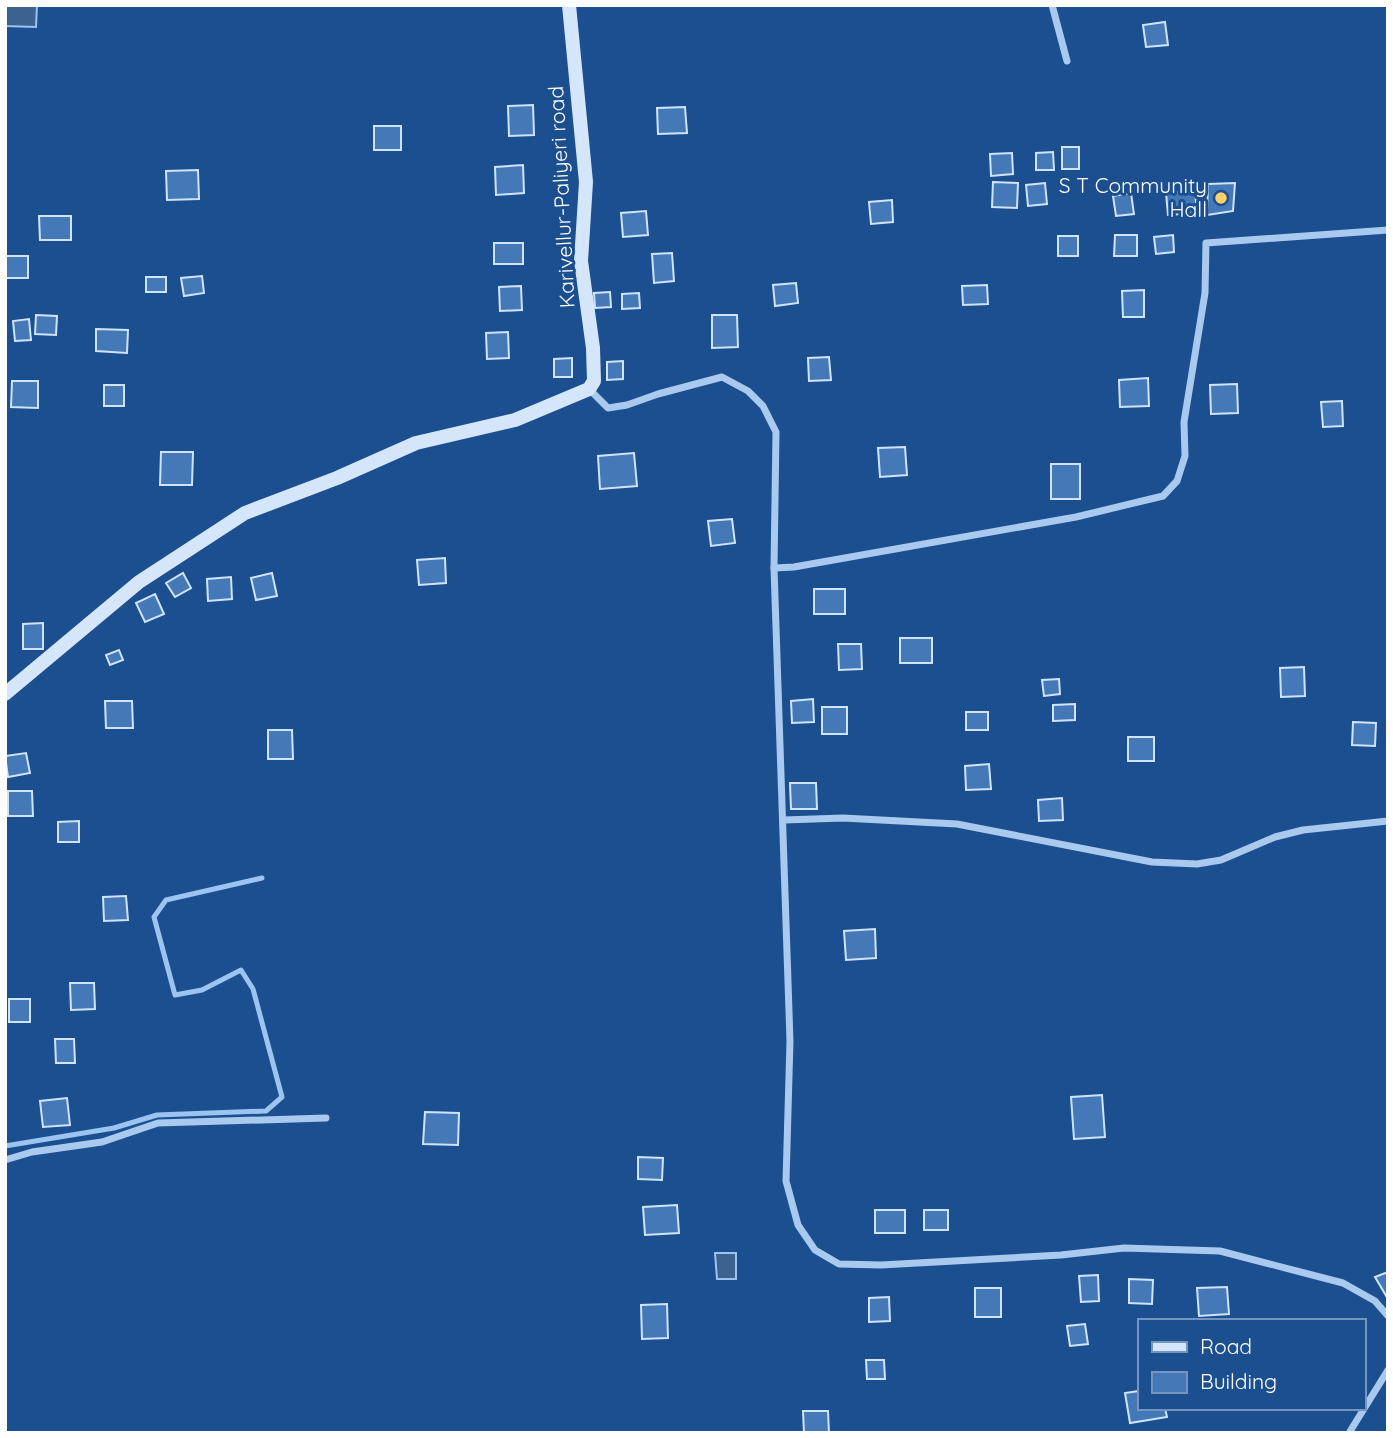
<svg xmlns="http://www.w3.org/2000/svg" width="1393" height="1438" font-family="Quicksand,sans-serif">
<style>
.water{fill:#3c6290;stroke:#9cc4f0;stroke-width:2}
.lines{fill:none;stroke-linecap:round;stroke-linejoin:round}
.stream{stroke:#9cc4f0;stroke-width:5}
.building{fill:#4478b7;stroke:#cfe3fa;stroke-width:2}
.minor{stroke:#a9c9ee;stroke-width:7}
.secondary{stroke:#d6e6fa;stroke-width:14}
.poi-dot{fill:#ffd166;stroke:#1b4f8f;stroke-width:2.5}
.labels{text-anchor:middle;stroke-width:6;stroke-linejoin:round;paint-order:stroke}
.poi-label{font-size:21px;fill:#fff;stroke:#1b4f8f;text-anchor:end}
.street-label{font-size:21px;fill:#fff;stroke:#1b4f8f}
</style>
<rect width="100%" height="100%" fill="#1b4f8f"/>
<!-- water -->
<g class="water">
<polygon points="5,5 37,5 36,27 5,26"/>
<polygon points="715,1253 736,1253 736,1279 717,1279"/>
</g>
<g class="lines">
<!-- stream -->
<polyline class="stream" points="5,1146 114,1128 157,1115 266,1111 282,1097 253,989 241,970 202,990 175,995 154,917 166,900 262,878"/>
</g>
<!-- building -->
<g class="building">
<polygon points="1165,22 1168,45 1146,47 1143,25"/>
<polygon points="533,105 534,135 509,136 508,106"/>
<polygon points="685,107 687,133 658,134 657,108"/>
<rect x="374" y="126" width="27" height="24"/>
<rect x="1062" y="147" width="17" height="22"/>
<polygon points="1053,152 1054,170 1036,170 1036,153"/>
<polygon points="1012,153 1013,174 991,176 990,154"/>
<polygon points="523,165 524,193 496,195 495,167"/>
<polygon points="198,170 199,199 167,200 166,171"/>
<polygon points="993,182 1018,183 1017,208 992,207"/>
<polygon points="1045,183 1047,204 1028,206 1026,185"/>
<polygon points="1235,183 1233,211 1207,215 1208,184"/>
<polygon points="1195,191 1197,213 1168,215 1166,193"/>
<polygon points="1131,193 1134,214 1116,216 1113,196"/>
<polygon points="892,200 893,222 871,224 869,202"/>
<polygon points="646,211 648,235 623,237 621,213"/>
<polygon points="39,216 71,216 71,240 40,240"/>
<polygon points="1115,235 1137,235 1137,256 1114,256"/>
<polygon points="1173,235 1174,252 1156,254 1154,237"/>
<rect x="1058" y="236" width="20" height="20"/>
<rect x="494" y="243" width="29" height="21"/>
<polygon points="672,253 674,281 654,283 652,254"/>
<rect x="5" y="256" width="23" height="22"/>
<polygon points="202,276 204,293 184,296 181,278"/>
<rect x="146" y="277" width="20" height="15"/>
<polygon points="796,283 798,303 775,306 773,285"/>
<polygon points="987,285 988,304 963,305 962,286"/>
<polygon points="521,286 522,310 500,311 499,287"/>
<polygon points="1144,290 1144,317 1123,317 1122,291"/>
<polygon points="610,292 611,307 595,308 594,293"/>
<polygon points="639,293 640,308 622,309 622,294"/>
<polygon points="36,315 57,316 56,335 35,334"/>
<polygon points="712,315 737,315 738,347 712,348"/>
<polygon points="29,319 31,340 15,341 13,321"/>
<polygon points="96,329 128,330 127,353 96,351"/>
<polygon points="508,332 509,358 487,359 486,333"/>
<polygon points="829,357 831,380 809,381 808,358"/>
<polygon points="572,358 572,377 554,377 554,359"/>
<polygon points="623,361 623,379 607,380 607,362"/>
<polygon points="1148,378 1149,406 1120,407 1119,380"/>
<polygon points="12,381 38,381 38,408 11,407"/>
<polygon points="1237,384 1238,413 1211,414 1210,385"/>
<rect x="104" y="385" width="20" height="21"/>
<polygon points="1342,401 1343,426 1323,427 1321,402"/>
<polygon points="905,447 907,475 880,477 878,448"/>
<polygon points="161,452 193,452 192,485 160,485"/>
<polygon points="634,453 637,486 600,489 598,456"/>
<rect x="1051" y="464" width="29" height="35"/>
<polygon points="732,519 735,543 711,546 708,521"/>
<polygon points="445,558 446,583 419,585 417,560"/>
<polygon points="183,573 191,588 175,597 166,583"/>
<polygon points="272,573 277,596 256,600 251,578"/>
<polygon points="231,577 232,599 208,601 207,579"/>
<rect x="814" y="589" width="31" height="25"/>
<polygon points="155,594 164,614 145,622 136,603"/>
<polygon points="43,623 43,649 23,649 23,624"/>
<rect x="900" y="638" width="32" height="25"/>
<polygon points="838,644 861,644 862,669 839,670"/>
<polygon points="119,650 123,660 110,665 106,655"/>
<polygon points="1304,667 1305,696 1281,697 1280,668"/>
<polygon points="1059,679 1060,694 1044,696 1042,680"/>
<polygon points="813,699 814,722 792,723 791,701"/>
<polygon points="105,701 132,701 133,728 106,728"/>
<polygon points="1075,704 1075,720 1053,721 1053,705"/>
<rect x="822" y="707" width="25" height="27"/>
<rect x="966" y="712" width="22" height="18"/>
<polygon points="1353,722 1376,723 1375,746 1352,745"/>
<polygon points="268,730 292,730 293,759 268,759"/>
<rect x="1128" y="737" width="26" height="24"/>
<polygon points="26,753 30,773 8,777 5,756"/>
<polygon points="989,764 991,789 966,790 965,766"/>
<polygon points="790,783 816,783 817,809 791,809"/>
<polygon points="8,791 32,791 33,816 8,816"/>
<polygon points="1062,798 1063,820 1039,821 1038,800"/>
<polygon points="79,821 79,842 58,842 58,822"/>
<polygon points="126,896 128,920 104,921 103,897"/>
<polygon points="875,929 876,958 846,960 844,931"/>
<polygon points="70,983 94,983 95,1009 71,1010"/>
<rect x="9" y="999" width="21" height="23"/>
<polygon points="55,1039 74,1039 75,1063 56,1063"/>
<polygon points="1102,1095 1105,1137 1074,1139 1071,1097"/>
<polygon points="67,1098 70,1125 43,1127 40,1101"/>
<polygon points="425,1112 459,1113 458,1145 423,1144"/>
<polygon points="638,1157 663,1158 662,1180 638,1179"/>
<polygon points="677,1205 679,1233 645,1235 643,1207"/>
<rect x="875" y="1210" width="30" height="23"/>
<rect x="924" y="1210" width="24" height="20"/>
<polygon points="1388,1272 1388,1299 1375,1277"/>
<polygon points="1098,1275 1099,1301 1081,1302 1079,1276"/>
<polygon points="1129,1279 1153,1280 1152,1304 1129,1303"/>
<polygon points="1227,1287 1229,1314 1199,1316 1197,1288"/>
<rect x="975" y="1288" width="26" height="29"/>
<polygon points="889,1297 890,1321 869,1322 869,1298"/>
<polygon points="667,1304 668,1338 642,1339 641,1305"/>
<polygon points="1085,1324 1088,1344 1070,1346 1067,1326"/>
<polygon points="866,1360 884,1360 885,1379 867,1379"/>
<polygon points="1139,1391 1139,1408 1165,1408 1167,1417 1130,1423 1125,1393"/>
<polygon points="803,1411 828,1411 829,1433 804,1433"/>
</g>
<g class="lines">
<!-- minor -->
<g class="minor">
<polyline points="1052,5 1067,61"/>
<polyline points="589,389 608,408 627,405 658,394 722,377 748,391 763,406 776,432 774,568 790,1041 786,1181 798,1225 815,1250 839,1264 881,1265 1061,1255 1124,1248 1220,1251 1343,1283 1375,1301 1388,1316"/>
<polyline points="774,568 794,567 1076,517 1163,496 1177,481 1185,456 1184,422 1205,293 1206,243 1388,230"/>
<polyline points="784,820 843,818 957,824 1152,862 1197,864 1221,860 1275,837 1303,830 1388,821"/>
<polyline points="5,1160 32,1152 102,1142 158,1123 326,1118"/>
<polyline points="1349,1433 1388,1370"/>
</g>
<!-- secondary -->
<polyline class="secondary" points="5,694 139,582 245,513 337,478 416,443 515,420 589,389 594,381 593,348 581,261 586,182 569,5"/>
</g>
<!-- markers -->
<circle class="poi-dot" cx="1221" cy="198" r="7"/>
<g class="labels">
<!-- poi labels -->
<g class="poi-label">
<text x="1207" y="193">S T Community<tspan x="1207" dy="24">Hall</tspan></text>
</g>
<!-- street labels -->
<g class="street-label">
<text transform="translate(562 197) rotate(-93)" y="7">Karivellur-Paliyeri road</text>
</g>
</g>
<!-- border -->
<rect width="1393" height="1438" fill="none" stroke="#ffffff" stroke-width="14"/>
<!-- legend -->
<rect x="1138" y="1319" width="228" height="91" fill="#1b4f8f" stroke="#7695bc" stroke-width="2"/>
<rect x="1152" y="1342" width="35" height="10" fill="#d6e6fa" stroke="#7695bc" stroke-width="2"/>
<text x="1200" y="1354" font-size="21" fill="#ffffff">Road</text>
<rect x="1152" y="1372" width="35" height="21" fill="#4478b7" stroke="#7695bc" stroke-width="2"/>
<text x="1200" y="1389" font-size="21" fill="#ffffff">Building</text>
</svg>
